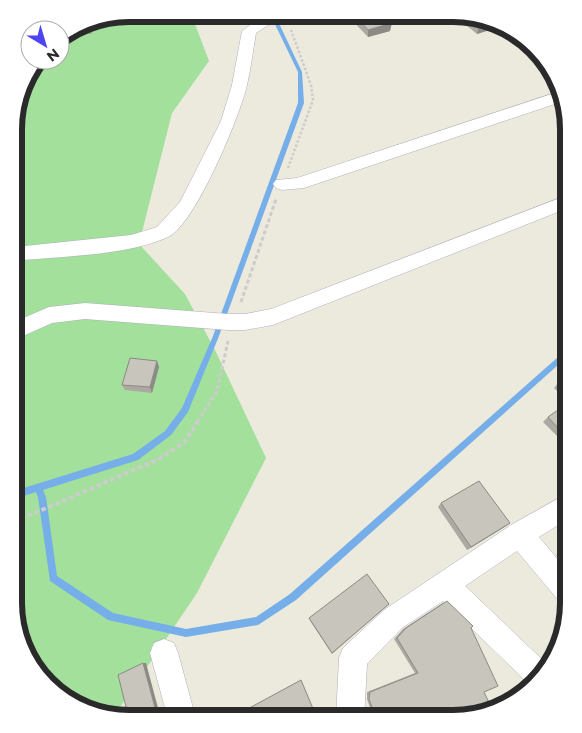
<svg xmlns="http://www.w3.org/2000/svg" width="582" height="733" font-family="Montserrat,sans-serif">
<style>
.green{fill:#a2e09c}
.lines{fill:none;stroke-linecap:round;stroke-linejoin:round}
.stream{fill:#75aee9;fill-rule:evenodd}
.minor-casing{stroke:#b1b0bd;stroke-width:1}
.path-far2{stroke:#ccc;stroke-width:2.5;stroke-dasharray:2.5 2;stroke-linecap:butt}
.path-far1{stroke:#ccc;stroke-width:3;stroke-dasharray:4 2.5;stroke-linecap:butt}
.path{stroke:#ccc;stroke-width:4;stroke-dasharray:4.5 3;stroke-linecap:butt}
.minor{fill:#fff;fill-rule:evenodd}
.wall{fill:#aba9a2}
.shaded-wall{fill:#8b8a84}
.building{fill:#c7c5bc;stroke:#8b8a84}
.rim{fill:none;stroke:#2a2a2a;stroke-width:6}
</style>
<rect width="100%" height="100%" fill="#ece9dd"/>
<!-- green -->
<polygon class="green" points="193,19 209,61 172,113 139,244 185,294 215,350 266,458 197,593 114,716 66,700 29,661 14,603 15,114 29,72 39,60 60,60 60,39 92,20"/>
<g class="lines">
<!-- stream -->
<polygon class="stream" points="276,17 302,72 304,103 219,336 188,412 171,435 138,460 43,490 46,497 57,576 113,613 186,629 256,617 290,594 566,350 568,349 568,356 296,600 258,625 186,637 108,620 50,581 38,497 36,492 14,499 14,491 133,454 165,431 182,408 213,336 298,103 298,72 272,18"/>
<defs>
<g id="minor">
<path d="M288,17L286,20L268,25L256,33C253,50 251,68 247,85C240,116 195,225 168,237C127,256 60,256 14,261L15,247L131,235L157,227L180,202L221,121L232,85L242,31L258,19Z"/>
<polygon points="558,92 561,102 304,188 282,190 276,188 273,184 276,180 297,178"/>
<polygon points="568,195 568,208 273,325 245,330 228,330 85,319 52,323 14,340 14,322 49,307 85,303 228,314 245,314 271,309"/>
<polygon points="568,493 568,519 539,537 568,572 568,605 559,601 517,551 465,586 549,666 549,667 530,685 443,601 402,628 367,664 364,719 336,719 339,658 343,648 384,610 511,525"/>
<polygon points="164,639 174,643 178,653 196,719 168,719 150,653 154,643"/>
</g>
</defs>
<!-- minor casing -->
<use href="#minor" class="minor-casing"/>
<!-- path-far2 -->
<polyline class="path-far2" points="288,168 313,100 311,85 291,30"/>
<!-- path-far1 -->
<g class="path-far1">
<polyline points="241,302 276,199"/>
<polyline points="197,422 217,391 228,341"/>
</g>
<!-- path -->
<polyline class="path" points="14,522 159,459 185,442 198,421"/>
<!-- minor -->
<use href="#minor" class="minor"/>
</g>
<!-- wall -->
<g class="wall">
<polygon points="454,15 468,15 499,27 477,34"/>
<polygon points="348,16 384,16 390,31 368,37"/>
<polygon points="92,20 97,20 91,34 69,34"/>
<polygon points="157,361 159,367 152,393 125,390 122,385"/>
<polygon points="568,376 568,402 554,388 558,383"/>
<polygon points="568,403 568,440 564,443 543,422 548,417"/>
<polygon points="441,503 506,526 467,550 438,507"/>
<polygon points="568,548 568,569 556,555"/>
<polygon points="443,603 471,628 484,692 459,719 374,719 367,699 367,692 415,673 394,639 403,629"/>
<polygon points="389,604 332,654 309,619 309,618"/>
</g>
<!-- shaded-wall -->
<g class="shaded-wall">
<polygon points="92,20 97,20 91,34 89,27"/>
<polygon points="392,23 390,31 368,37 368,30"/>
<polygon points="490,23 499,27 477,34 479,27"/>
<polygon points="157,361 159,367 152,393 150,387"/>
<polygon points="510,523 506,526 467,550 471,547"/>
<polygon points="143,663 146,663 161,719 158,719"/>
</g>
<!-- building -->
<g class="building">
<polygon points="465,15 468,15 490,23 479,27"/>
<polygon points="355,16 384,16 392,23 368,30"/>
<polygon points="92,20 89,27 81,26"/>
<polygon points="130,358 157,361 150,387 122,385"/>
<polygon points="568,376 568,393 558,383"/>
<polygon points="568,403 568,439 548,417"/>
<polygon points="479,481 510,523 471,547 441,503"/>
<polygon points="568,549 568,560 562,552"/>
<polygon points="367,574 389,604 332,653 309,618"/>
<polygon points="447,601 473,626 471,628 498,686 484,692 492,709 459,719 376,719 369,699 370,692 418,673 397,638 406,628"/>
<polygon points="143,663 158,719 129,719 118,675"/>
<polygon points="301,680 314,711 312,712 315,719 229,719"/>
</g>
<!-- crop -->
<path d="M0 0H582V733H0ZM129 22H453A107 107 0 0 1 560 129V603A107 107 0 0 1 453 710H129A107 107 0 0 1 22 603V129A107 107 0 0 1 129 22Z" fill="#fff" fill-rule="evenodd"/>
<path class="rim" d="M129 22H453A107 107 0 0 1 560 129V603A107 107 0 0 1 453 710H129A107 107 0 0 1 22 603V129A107 107 0 0 1 129 22Z"/>
<!-- north arrow -->
<g transform="translate(45 45) rotate(142)"><circle r="24" fill="#ffffff" stroke="#aaaaaa"/>
<path d="M0-4L9 19L0 12L-9 19Z" fill="#4e44f1"/>
<text y="-8" font-size="14" font-weight="bold" text-anchor="middle" fill="#2a2a2a">N</text>
</g>
</svg>
